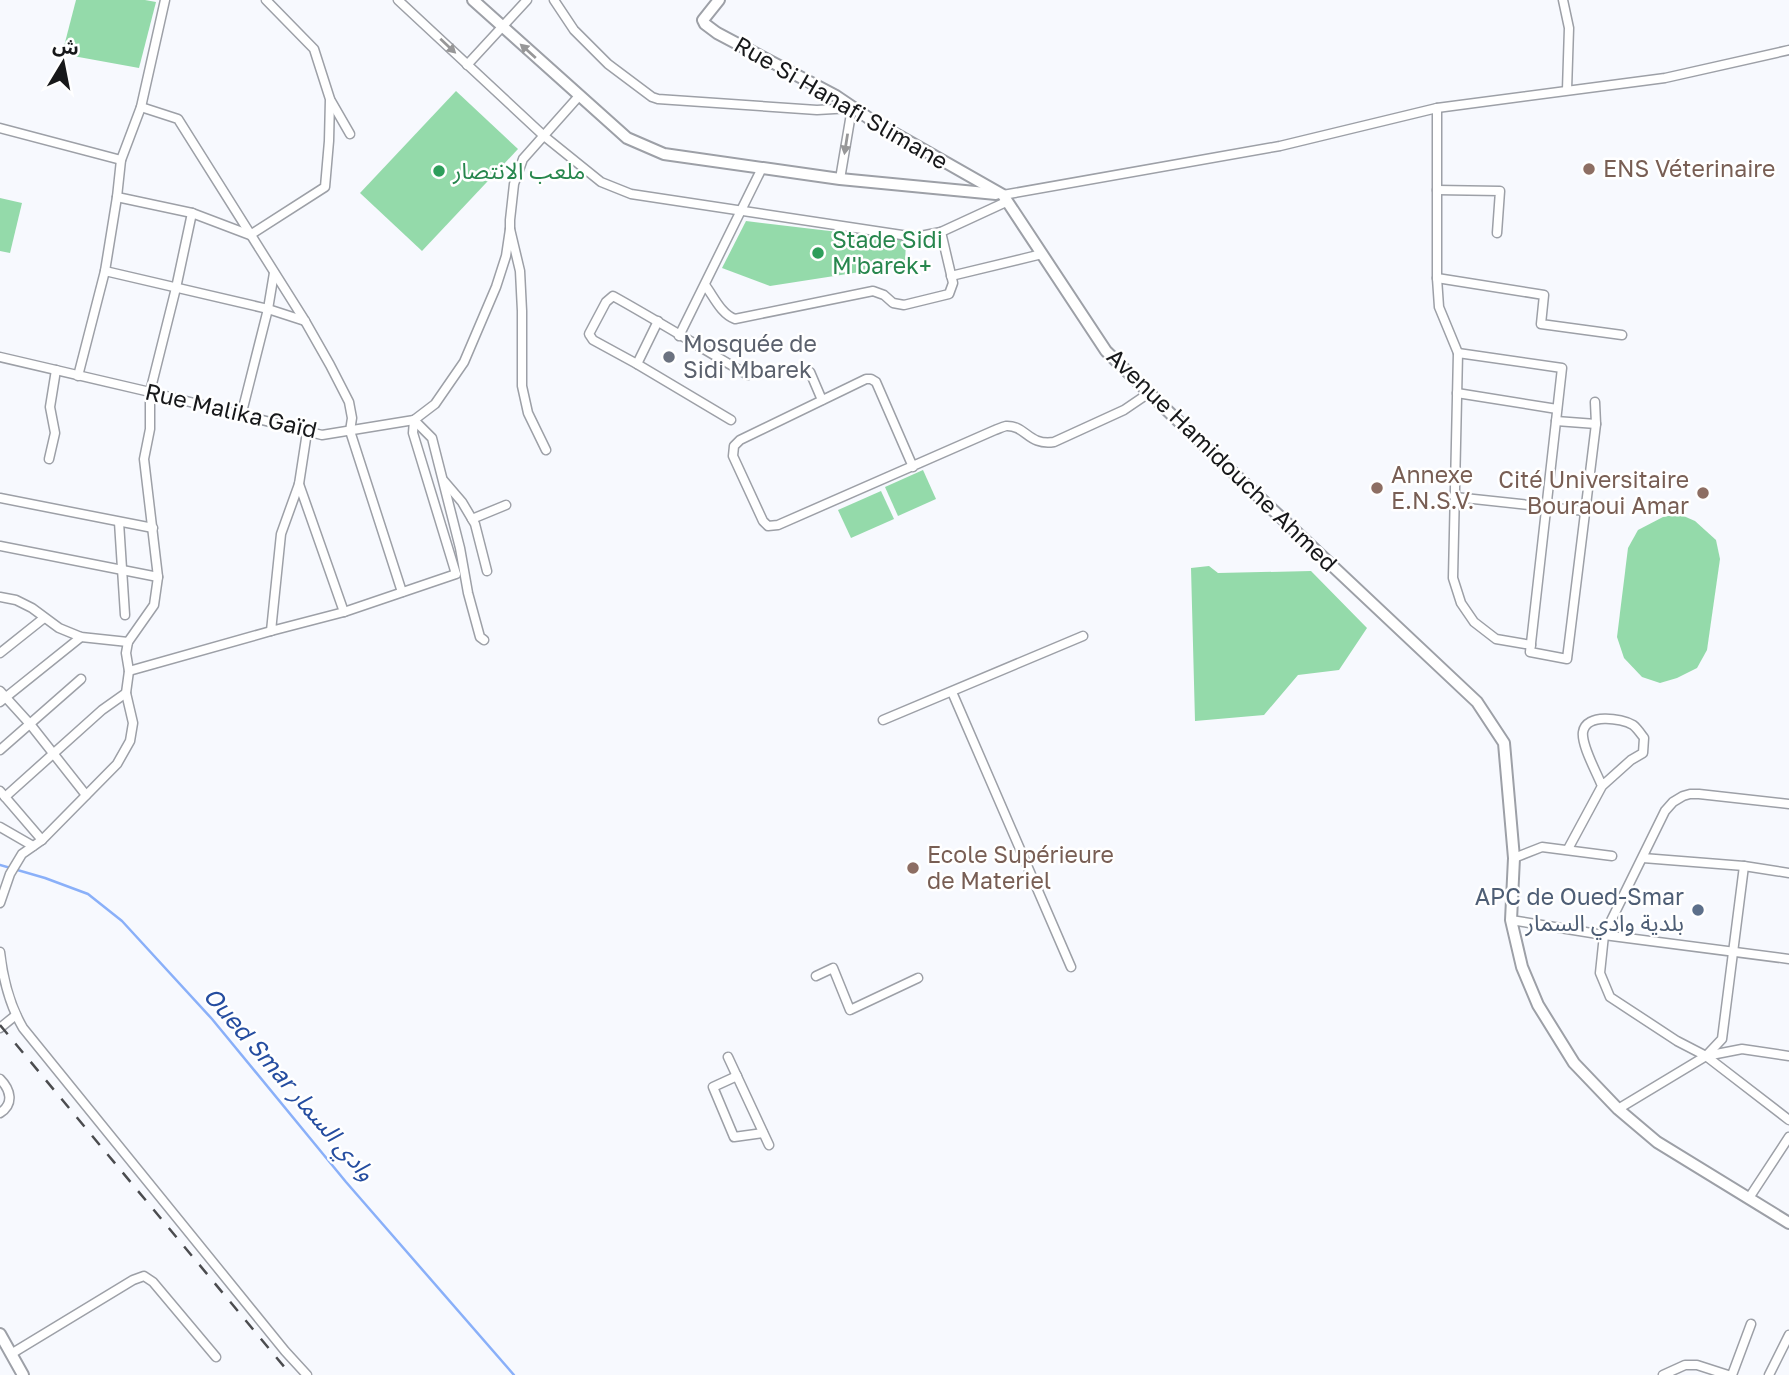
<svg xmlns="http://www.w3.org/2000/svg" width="1789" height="1375" font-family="'Golos Text','Noto Sans Arabic',sans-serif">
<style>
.green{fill:#94daaa}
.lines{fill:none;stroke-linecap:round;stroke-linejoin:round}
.stream{stroke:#8ab0f9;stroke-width:2.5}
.street-casing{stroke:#9da0a7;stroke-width:11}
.secondary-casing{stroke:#9da0a7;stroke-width:14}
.street{stroke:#fff;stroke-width:8}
.secondary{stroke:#fff;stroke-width:10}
.rail{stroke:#4b4c4f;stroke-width:2.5;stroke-dasharray:12 12;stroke-linecap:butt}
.oneway{fill:#979798}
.education-dot{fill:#8d6e63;stroke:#fff;stroke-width:2.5}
.leisure-dot{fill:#2e9e5b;stroke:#fff;stroke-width:2.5}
.worship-dot{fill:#6b7280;stroke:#fff;stroke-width:2.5}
.service-dot{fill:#5c6f8a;stroke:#fff;stroke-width:2.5}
.labels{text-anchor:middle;stroke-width:5;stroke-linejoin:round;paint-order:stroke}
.street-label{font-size:23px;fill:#17181a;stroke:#fff}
.education-label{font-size:23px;fill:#785e54;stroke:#fff;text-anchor:start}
.leisure-label{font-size:23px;fill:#27864d;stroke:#fff;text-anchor:start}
.worship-label{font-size:23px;fill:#5b616d;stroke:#fff;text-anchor:start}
.service-label{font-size:23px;fill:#4e5e75;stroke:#fff;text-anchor:end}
.water-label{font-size:24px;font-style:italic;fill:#254da0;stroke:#fff}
</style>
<rect width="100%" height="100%" fill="#f7f9fe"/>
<!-- green -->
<g class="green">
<polygon points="76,0 145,0 156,2 139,68 62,54"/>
<polygon points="456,91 518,149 422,251 360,193"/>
<polygon points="0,198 22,203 10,253 0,251"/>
<polygon points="746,221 906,240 905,265 770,286 722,268"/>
<polygon points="923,470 936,499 898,516 885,487"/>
<polygon points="881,491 894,519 851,538 838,510"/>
<polygon points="1679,514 1695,521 1716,540 1720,559 1707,650 1697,668 1677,678 1660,683 1642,677 1624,658 1617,637 1628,548 1638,530 1663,517"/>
<polygon points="1209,566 1218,573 1311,571 1367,628 1339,670 1298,675 1264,715 1195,721 1191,568"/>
</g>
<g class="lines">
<!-- stream -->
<polyline class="stream" points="0,865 45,878 88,894 122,921 212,1019 346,1182 514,1375"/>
<defs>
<g id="street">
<path d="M398,0L544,136L601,182L631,194L915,237L941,232L953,283L949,294L904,305L893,303L884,295L873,291L735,319C721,314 714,297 705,285"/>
<polyline points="554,0 574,30 608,64 652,97 658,99 817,110 852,108 840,179"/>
<polyline points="1563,0 1569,28 1567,90"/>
<polyline points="467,65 527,0"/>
<polyline points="331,101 350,134"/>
<polyline points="141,107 178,119 305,321 330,365 349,402 352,418 350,431 402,592"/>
<polyline points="1437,108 1437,278 1439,307 1458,353 1453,578 1461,603 1474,622 1496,639 1531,645"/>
<polyline points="0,128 121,160"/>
<polyline points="1437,190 1500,191 1497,233"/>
<polyline points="1003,195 1280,146 1437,108 1665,78 1789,50"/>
<polyline points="117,197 192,213 250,235 325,187 329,141 330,99 314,49 266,0"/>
<polyline points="941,232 1006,202"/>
<polyline points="105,271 268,309 305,321"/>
<polyline points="951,276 1042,254"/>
<polyline points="1437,278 1544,295 1541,324 1622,335"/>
<polyline points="679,336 762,168"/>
<polyline points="1458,353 1562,368 1530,652 1567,659 1596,424 1595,402"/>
<polyline points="0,357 150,392 322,435 414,420 435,404 464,362 496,287 506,256 510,229"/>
<polyline points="637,364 658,321"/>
<polyline points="810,372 822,400"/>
<polyline points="78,376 105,271 117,197 121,160 141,107 165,0"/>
<polyline points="1457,393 1557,409"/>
<polyline points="241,416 268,309 274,273"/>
<polyline points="414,420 432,438 460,548 468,593 480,637 484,640"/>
<path d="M731,420L637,364L593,340L589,334L606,302L613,296C658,321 703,349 748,375"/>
<polyline points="1556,421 1596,424"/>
<polyline points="307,432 299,484 281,534 271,631 344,612 456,574 413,433 414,420"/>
<polyline points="546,450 528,413 522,386 522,311 520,271 510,229 510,220 514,184 523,159 579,96"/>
<polyline points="49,459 55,433 50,407 56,370"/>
<path d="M913,467L876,382L871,379H866L740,440L734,446L733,456L763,521L768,526L778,525L995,430C998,429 1002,427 1006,426C1026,425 1028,446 1054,442L1124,410L1149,393"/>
<polyline points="444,481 462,502 475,524 487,571"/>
<polyline points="299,484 344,612"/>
<polyline points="1455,497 1585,511"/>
<polyline points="0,498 153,528"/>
<polyline points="472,519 506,505"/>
<polyline points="119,522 125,615"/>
<polyline points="0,546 158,577"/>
<polyline points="0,597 16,600 32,608 59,628 81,637 128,642"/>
<polyline points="0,653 44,618"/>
<polyline points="129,671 271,631"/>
<polyline points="0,691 30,724 86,795"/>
<polyline points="952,692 1071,967"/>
<polyline points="0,702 81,637"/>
<polyline points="883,720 1083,636"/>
<polyline points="0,750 81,679"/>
<polyline points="0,791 42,840"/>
<polyline points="5,797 102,710 126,693 129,671 126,653 128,642 154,605 158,577 144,459 150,429 150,392 176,288 192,213"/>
<polyline points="1789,804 1699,794 1690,794 1683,796 1673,802 1665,811 1604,935 1600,973 1610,997 1677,1041 1706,1056 1742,1049 1789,1056"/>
<polyline points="0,827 33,846"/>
<path d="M1568,849L1602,786L1631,760L1643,753L1644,738C1641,734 1637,728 1633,725C1621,718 1586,713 1583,732C1581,745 1597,773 1602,786"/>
<polyline points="1514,858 1542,847 1612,856"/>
<polyline points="1643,858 1744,866 1789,873"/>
<polyline points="0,903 10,874 22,854 42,840 117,764 130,741 133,723 126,693"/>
<polyline points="1511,920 1604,935 1789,959"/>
<path d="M0,952C3,979 9,1004 23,1028L285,1351L307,1375"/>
<polyline points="816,976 833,968 850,1010 918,978"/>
<polyline points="0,1028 16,1015"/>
<polyline points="1706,1056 1789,1120"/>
<polyline points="728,1057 769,1145"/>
<polyline points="737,1076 713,1087 734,1137 763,1133"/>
<path d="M0,1079C11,1090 14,1104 0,1113"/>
<polyline points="1618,1109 1706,1056 1722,1039 1744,866"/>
<polyline points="1749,1198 1789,1137"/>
<polyline points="11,1354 133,1280 144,1276 153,1282 216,1357"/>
<polyline points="1663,1375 1685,1365 1697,1365 1728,1375"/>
<polyline points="1732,1375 1751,1324"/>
<polyline points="1769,1375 1789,1335"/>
</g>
<g id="secondary">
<polyline points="473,0 627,138 664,154 840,179 996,194"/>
<polyline points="719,0 703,20 705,24 717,33 836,96 873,121 1003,195 1106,351 1173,416 1477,702 1504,743 1514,858 1511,920 1522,967 1538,1005 1574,1063 1618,1109 1657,1142 1789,1223"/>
<polyline points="0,1334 23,1375"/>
</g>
</defs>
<!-- street casing -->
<use href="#street" class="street-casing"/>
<!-- secondary casing -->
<use href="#secondary" class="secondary-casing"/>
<!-- street -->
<use href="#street" class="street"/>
<!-- secondary -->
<use href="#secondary" class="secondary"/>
<!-- rail -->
<polyline class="rail" points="0,1025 291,1375"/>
</g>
<!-- one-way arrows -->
<defs><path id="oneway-solid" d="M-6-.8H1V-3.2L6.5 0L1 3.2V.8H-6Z" transform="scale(1.75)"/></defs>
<g class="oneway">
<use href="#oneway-solid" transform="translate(448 46) rotate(43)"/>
<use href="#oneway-solid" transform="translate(528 51) rotate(-138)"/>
<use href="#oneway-solid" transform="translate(846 144) rotate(99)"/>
</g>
<!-- markers -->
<g class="education-dot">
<circle cx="1589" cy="169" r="7"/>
<circle cx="1377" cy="488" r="7"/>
<circle cx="1703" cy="493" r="7"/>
<circle cx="913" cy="868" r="7"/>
</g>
<g class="leisure-dot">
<circle cx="439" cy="171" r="7"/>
<circle cx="818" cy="253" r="7"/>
</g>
<circle class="worship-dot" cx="669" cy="357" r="7"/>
<circle class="service-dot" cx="1698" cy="910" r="7"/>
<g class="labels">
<!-- street labels -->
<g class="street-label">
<text transform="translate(841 103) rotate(30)" y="8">Rue Si Hanafi Slimane</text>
<text transform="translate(231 411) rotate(13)" y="8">Rue Malika Gaïd</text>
<text transform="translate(1222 460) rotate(44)" y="8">Avenue Hamidouche Ahmed</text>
</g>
<!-- education labels -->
<g class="education-label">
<text x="1603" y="177">ENS Véterinaire</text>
<text x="1391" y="483">Annexe<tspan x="1391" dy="26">E.N.S.V.</tspan></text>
<text x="1689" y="488" text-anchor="end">Cité Universitaire<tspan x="1689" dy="26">Bouraoui Amar</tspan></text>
<text x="927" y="863">Ecole Supérieure<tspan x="927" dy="26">de Materiel</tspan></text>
</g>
<!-- leisure labels -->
<g class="leisure-label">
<text x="453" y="179">ملعب الانتصار</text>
<text x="832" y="248">Stade Sidi<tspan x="832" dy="26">M'barek+</tspan></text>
</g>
<!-- worship labels -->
<g class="worship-label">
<text x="683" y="352">Mosquée de<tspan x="683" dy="26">Sidi Mbarek</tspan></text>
</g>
<!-- service labels -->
<g class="service-label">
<text x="1684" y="905">APC de Oued-Smar<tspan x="1684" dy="26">بلدية وادي السمار</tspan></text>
</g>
<!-- water labels -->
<g class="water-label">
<text transform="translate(289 1084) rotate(49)" y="8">Oued Smar وادي السمار</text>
</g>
</g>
<!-- north arrow -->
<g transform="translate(63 63) rotate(10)" stroke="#ffffff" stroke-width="5" paint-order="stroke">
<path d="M0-5L12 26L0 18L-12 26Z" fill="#17181a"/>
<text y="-10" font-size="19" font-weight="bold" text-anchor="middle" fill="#17181a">ش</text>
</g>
</svg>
